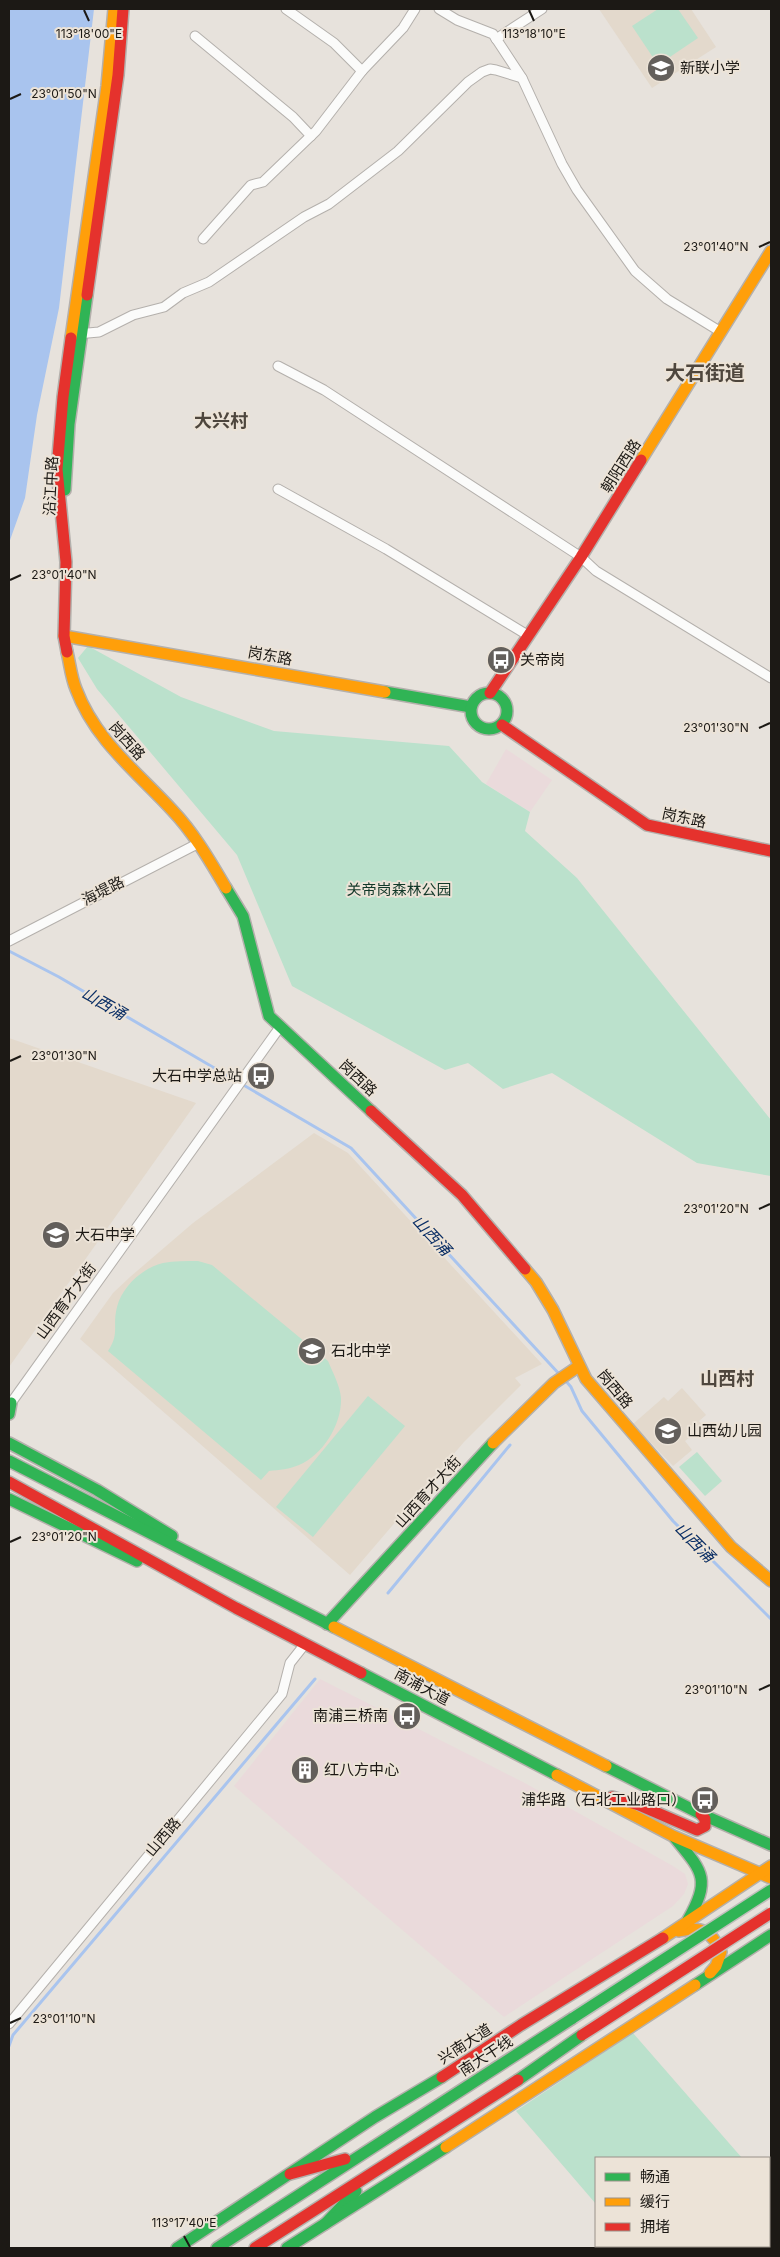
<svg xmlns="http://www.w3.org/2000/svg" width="780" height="2257" font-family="Inter,'Noto Sans SC',sans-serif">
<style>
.commercial{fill:#eadadb}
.built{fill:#e3d9cc}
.green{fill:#bbe1cc}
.water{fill:#a9c4ee}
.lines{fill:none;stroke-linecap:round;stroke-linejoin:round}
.stream{stroke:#a9c4ee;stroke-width:3}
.street-casing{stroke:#b4b0ac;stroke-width:11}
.fast-casing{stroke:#b4b0ac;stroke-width:14}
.slow-casing{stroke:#b4b0ac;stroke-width:14}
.jam-casing{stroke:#b4b0ac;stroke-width:14}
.street{stroke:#fbfbfa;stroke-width:9}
.fast{stroke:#30b455;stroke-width:11}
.slow{stroke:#ff9f0a;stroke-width:11}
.jam{stroke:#e5322d;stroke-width:11}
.fast-bridge-casing{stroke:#c0bebb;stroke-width:14;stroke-linecap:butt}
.jam-bridge-casing{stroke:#c0bebb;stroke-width:14;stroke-linecap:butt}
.fast-bridge{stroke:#30b455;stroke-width:11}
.jam-bridge{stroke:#e5322d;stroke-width:11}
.ticks{fill:none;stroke:#1c1915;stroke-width:2}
.labels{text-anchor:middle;stroke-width:4;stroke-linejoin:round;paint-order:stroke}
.poi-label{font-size:15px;fill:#1c1915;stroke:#ece3d7;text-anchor:start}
.street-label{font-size:15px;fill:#1c1915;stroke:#ece3d7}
.park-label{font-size:15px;fill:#123829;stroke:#ece3d7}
.water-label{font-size:16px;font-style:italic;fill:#0b2f66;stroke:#ece3d7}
.quarter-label{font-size:18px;font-weight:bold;fill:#4e463d;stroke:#ece3d7}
.district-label{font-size:20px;font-weight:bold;fill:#4e463d;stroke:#ece3d7}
.ticks-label{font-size:12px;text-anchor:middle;fill:#1c1915;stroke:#ece3d7;stroke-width:4;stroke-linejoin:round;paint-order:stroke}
</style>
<rect width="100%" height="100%" fill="#e7e2dc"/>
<!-- commercial -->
<g class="commercial">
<polygon points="506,749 552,780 530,812 486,784"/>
<polygon points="320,1679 523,1782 673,1866 685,1874 688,1884 684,1894 673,1906 504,2017 234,1786"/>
</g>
<!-- built -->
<g class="built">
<polygon points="599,9 691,9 716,47 652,88"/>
<polygon points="9,1038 196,1103 9,1367"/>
<polygon points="314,1133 348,1153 542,1364 515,1378 521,1385 464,1442 350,1575 80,1339 113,1293 130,1277 193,1223"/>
<polygon points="682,1388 706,1415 699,1421 703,1426 685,1441 692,1450 673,1466 633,1424 664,1397 668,1401"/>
</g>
<!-- green -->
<g class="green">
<polygon points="658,9 678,9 698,38 658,65 632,26"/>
<polygon points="88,646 181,697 274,731 449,746 482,782 530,812 525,831 577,878 771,1120 771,1176 697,1163 552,1073 503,1089 468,1063 445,1070 292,986 237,855 97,689 78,658"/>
<path d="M198,1261L212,1265L328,1361C333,1373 340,1386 341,1398C342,1424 323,1455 299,1465C290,1469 279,1470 269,1471L261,1480L108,1351C120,1333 112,1326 117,1307C122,1287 142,1268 163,1263C174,1261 186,1261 198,1261Z"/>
<polygon points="368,1396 405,1426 313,1537 276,1507"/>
<polygon points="697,1452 722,1481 705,1496 679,1467"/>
<polygon points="633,2033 742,2158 596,2158 596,2204 516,2111"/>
<polygon points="769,2190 771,2193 771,2229 769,2231"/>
<polygon points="632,2246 753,2246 750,2248 634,2248"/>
</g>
<!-- water -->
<polygon class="water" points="9,9 94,9 59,308 37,415 25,498 9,543"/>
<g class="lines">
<!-- stream -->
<g class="stream">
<polyline points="9,951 59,977 351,1148 561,1376"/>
<polyline points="565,1380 571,1387 582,1411 673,1521 771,1619"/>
<polyline points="388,1593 510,1445"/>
<polyline points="9,2046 13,2035 315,1679"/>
</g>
<defs>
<g id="street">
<polyline points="439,9 457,20 493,34 522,78 562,164 577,190 635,271 667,299 721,332"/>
<polyline points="195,36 293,117 311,136"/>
<polyline points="496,39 542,9"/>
<polyline points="362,71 403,28 415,9"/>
<polyline points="203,239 251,185 263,182 316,131 362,71 334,43 286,9"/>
<polyline points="77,334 99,332 133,315 164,307 183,293 209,282 304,217 329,204 398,151 468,82 482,72 490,69 496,70 522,78"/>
<polyline points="278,366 324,390 581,557 596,571 771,678"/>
<polyline points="278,489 386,549 529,636"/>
<polyline points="9,941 199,843"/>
<polyline points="11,1403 280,1027"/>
<polyline points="9,2024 282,1694 290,1663 305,1644"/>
</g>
<g id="fast">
<polyline points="65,490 69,424 87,295"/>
<polyline points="385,692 471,707"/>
<circle cx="489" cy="711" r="18"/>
<polyline points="226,888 243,916 269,1016 371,1111"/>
<polyline points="9,1414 11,1403"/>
<polyline points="9,1443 97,1490 172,1536"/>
<polyline points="9,1461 334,1627"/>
<polyline points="9,1499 137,1561"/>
<polyline points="327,1624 493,1443"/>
<polyline points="361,1673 557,1775"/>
<polyline points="606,1766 701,1814 771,1845"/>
<path d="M675,1838C703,1872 711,1879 688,1920"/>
<polyline points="695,1985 771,1935"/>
<polyline points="518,2080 582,2035"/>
<polyline points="325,2224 356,2191"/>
<polyline points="177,2248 375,2117 442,2077"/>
<polyline points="217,2248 573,2018"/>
<polyline points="287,2248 446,2147"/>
</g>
<g id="slow">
<polyline points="71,338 107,86 114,9"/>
<polyline points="641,460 771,251"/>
<polyline points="64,636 385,692"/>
<path d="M67,652C70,664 71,677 76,689C95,740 136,771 172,810C194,833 210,861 226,888"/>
<polyline points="525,1269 536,1282 553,1310 586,1379 731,1547 771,1581"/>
<polyline points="493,1443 554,1383 579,1366"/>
<polyline points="334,1627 606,1766"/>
<polyline points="557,1775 673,1836 771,1878"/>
<path d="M679,1931C701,1926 712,1931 721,1952L716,1966L710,1973"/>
<polyline points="663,1938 771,1866"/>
<polyline points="446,2147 695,1985"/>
</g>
<g id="jam">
<polyline points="87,295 118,75 123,9"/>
<polyline points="67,652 64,636 66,562 57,469 63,397 71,338"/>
<polyline points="490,693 581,557 641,460"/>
<polyline points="502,725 647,825 771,851"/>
<polyline points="371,1111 462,1195 525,1269"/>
<polyline points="9,1482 236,1608 361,1673"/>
<polyline points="612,1797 639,1805 697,1830 705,1826 705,1819 701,1814"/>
<polyline points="442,2077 521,2025 663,1938"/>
<polyline points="290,2174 345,2159"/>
<polyline points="255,2248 518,2080"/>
</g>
</defs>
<!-- street casing -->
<use href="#street" class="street-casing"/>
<!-- fast casing -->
<use href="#fast" class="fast-casing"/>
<!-- slow casing -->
<use href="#slow" class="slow-casing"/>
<!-- jam casing -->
<use href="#jam" class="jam-casing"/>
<!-- street -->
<use href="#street" class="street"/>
<!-- fast -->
<use href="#fast" class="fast"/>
<!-- slow -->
<use href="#slow" class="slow"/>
<!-- jam -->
<use href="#jam" class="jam"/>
<defs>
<polyline id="fast-bridge" points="573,2018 771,1890"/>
<polyline id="jam-bridge" points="582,2035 771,1913"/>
</defs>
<!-- fast-bridge casing -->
<use href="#fast-bridge" class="fast-bridge-casing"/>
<!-- jam-bridge casing -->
<use href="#jam-bridge" class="jam-bridge-casing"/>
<!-- fast-bridge -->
<use href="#fast-bridge" class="fast-bridge"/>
<!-- jam-bridge -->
<use href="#jam-bridge" class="jam-bridge"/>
</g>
<!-- ticks -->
<path class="ticks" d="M84,10L89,21M529,10L534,21M10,99L21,94M759,247L770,242M10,580L21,575M759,728L770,723M10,1061L21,1056M759,1209L770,1204M10,1542L21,1537M759,1690L770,1685M10,2023L21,2018M184,2236L190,2247"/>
<!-- icons -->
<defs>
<symbol id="school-disc" viewBox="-11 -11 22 22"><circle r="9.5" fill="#635f5b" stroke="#ece3d7"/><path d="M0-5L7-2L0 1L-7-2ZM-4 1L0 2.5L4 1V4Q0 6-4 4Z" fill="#fff"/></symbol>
<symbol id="bus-disc" viewBox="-11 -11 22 22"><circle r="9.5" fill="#635f5b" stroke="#ece3d7"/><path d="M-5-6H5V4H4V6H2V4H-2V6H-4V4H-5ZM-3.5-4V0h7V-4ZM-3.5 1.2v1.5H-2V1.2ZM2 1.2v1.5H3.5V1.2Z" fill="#fff"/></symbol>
<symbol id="building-disc" viewBox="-11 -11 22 22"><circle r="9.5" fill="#635f5b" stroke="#ece3d7"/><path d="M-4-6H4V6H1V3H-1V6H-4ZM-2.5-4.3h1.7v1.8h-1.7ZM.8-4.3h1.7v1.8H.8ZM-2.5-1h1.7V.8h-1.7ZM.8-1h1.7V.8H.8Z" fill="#fff"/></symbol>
</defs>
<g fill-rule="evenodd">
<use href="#school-disc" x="645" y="52" width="32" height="32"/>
<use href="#bus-disc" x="485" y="644" width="32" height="32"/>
<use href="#bus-disc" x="245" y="1060" width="32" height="32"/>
<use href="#school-disc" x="40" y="1219" width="32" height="32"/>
<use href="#school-disc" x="296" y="1335" width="32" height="32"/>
<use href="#school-disc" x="652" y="1415" width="32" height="32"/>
<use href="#bus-disc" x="391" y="1700" width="32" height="32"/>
<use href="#building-disc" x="289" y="1754" width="32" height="32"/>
<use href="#bus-disc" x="689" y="1784" width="32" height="32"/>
</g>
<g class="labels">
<!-- poi labels -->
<g class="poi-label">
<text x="680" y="73">新联小学</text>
<text x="520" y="665">关帝岗</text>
<text x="242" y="1081" text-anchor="end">大石中学总站</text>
<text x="75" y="1240">大石中学</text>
<text x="331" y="1356">石北中学</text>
<text x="687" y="1436">山西幼儿园</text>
<text x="388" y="1721" text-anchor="end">南浦三桥南</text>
<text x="324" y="1775">红八方中心</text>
<text x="686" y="1805" text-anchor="end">浦华路（石北工业路口）</text>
</g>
<!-- street labels -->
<g class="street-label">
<text transform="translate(621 466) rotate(-58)" y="5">朝阳西路</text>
<text transform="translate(51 486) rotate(-87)" y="5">沿江中路</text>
<text transform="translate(270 656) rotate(10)" y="5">岗东路</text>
<text transform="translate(127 741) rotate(48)" y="5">岗西路</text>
<text transform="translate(684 818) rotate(12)" y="5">岗东路</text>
<text transform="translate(103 891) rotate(-27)" y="5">海堤路</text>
<text transform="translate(358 1078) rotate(43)" y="5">岗西路</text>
<text transform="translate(66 1301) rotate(-54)" y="5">山西育才大街</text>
<text transform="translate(615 1389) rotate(50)" y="5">岗西路</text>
<text transform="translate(428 1492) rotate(-48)" y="5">山西育才大街</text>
<text transform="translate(422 1687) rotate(28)" y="5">南浦大道</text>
<text transform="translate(163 1837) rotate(-50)" y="5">山西路</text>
<text transform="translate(465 2044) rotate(-33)" y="5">兴南大道</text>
<text transform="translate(486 2056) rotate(-33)" y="5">南大干线</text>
</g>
<!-- park labels -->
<g class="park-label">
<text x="399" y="895">关帝岗森林公园</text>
</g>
<!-- water labels -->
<g class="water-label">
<text transform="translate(104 1003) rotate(30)" y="6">山西涌</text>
<text transform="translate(432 1235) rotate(47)" y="6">山西涌</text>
<text transform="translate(695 1542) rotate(45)" y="6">山西涌</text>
</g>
<!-- quarter labels -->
<g class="quarter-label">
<text x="221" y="427">大兴村</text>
<text x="727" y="1385">山西村</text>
</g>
<!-- district labels -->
<g class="district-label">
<text x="705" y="380">大石街道</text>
</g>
</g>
<g class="ticks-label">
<text x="89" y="38">113°18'00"E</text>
<text x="534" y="38">113°18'10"E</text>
<text x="64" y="98">23°01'50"N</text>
<text x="716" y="251">23°01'40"N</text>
<text x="64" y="579">23°01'40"N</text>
<text x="716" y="732">23°01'30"N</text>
<text x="64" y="1060">23°01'30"N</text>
<text x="716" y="1213">23°01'20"N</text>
<text x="64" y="1541">23°01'20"N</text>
<text x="716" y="1694">23°01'10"N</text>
<text x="64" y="2023">23°01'10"N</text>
<text x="184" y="2227">113°17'40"E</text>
</g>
<!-- border -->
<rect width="780" height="2257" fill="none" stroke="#1c1915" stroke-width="20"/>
<!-- legend -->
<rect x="595" y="2157" width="175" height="90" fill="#ece3d7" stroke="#999289"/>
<rect x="605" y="2173" width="25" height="8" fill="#30b455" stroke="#999289"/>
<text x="640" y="2182" font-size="15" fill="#1c1915">畅通</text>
<rect x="605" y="2198" width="25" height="8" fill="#ff9f0a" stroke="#999289"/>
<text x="640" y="2207" font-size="15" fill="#1c1915">缓行</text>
<rect x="605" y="2223" width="25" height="8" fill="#e5322d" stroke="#999289"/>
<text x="640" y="2232" font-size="15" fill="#1c1915">拥堵</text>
</svg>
